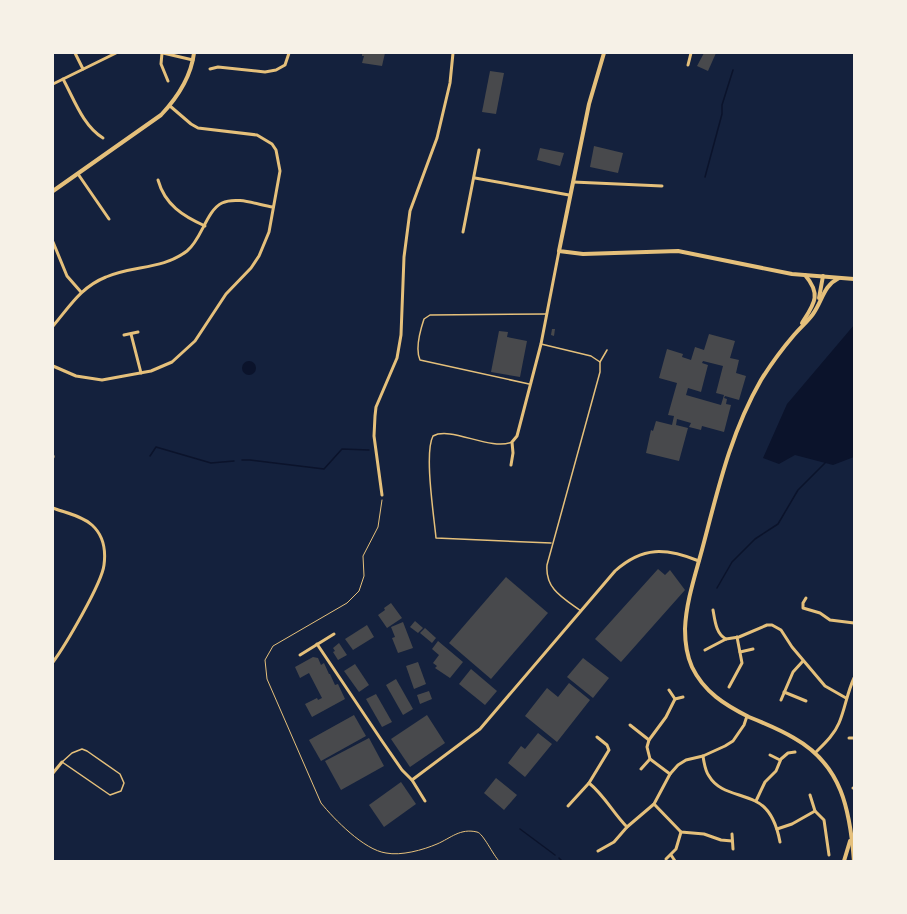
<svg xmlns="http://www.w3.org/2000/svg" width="907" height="914" font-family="'Crimson Pro',serif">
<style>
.water{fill:#0b132b}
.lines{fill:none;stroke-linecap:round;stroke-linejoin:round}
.stream{stroke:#0b132b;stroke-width:1.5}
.building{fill:#48494c;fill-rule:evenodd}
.path{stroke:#e5c07b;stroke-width:1}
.service{stroke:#e5c07b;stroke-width:1.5}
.minor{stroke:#e5c07b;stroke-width:3}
.tertiary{stroke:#e5c07b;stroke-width:4}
</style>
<rect width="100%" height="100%" fill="#14213d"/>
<!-- water -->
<g class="water">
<polygon points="854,325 854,457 833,465 795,455 779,464 763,458 787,404"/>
<circle cx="249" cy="368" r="7"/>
</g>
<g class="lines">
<!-- stream -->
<g class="stream">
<polyline points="705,177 722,114 722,105 733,70"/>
<polyline points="150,456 156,447 211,463 234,461"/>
<polyline points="242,460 250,460 324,469 342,449 369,450"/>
<polyline points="717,588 732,562 755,539 778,524 798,490 825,463"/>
<polyline points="520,829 555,855"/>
<polyline points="559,858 562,861"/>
</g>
</g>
<!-- building -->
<g class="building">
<polygon points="362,53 385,53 382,66 362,63 364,56 362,56"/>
<polygon points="704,53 716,53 708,71 697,66"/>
<polygon points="490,71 504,73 496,114 482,112"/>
<polygon points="594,146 623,153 618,173 590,167"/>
<polygon points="540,148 564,153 560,166 537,160"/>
<polygon points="552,329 555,329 554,336 551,335"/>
<polygon points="499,331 508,332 507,337 527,341 520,377 491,372"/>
<path d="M709,334L735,341L730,358L739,360L736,373L746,376L739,400L725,396L724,398L727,399L726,404L731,405L724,432L702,426L701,430L689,427L691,423L677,419L676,425L688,428L679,461L646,453L651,430L653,431L656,421L672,425L674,416L668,415L677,383L659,378L667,349L683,354L682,357L691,360L695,347L704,350ZM703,361L723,366L716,393L724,395L721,405L686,395L688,388L701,392L708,365L702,363Z"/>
<polygon points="658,569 665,575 670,570 685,590 621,662 595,639"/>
<polygon points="506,577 548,613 491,679 449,643"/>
<polygon points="391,603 402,618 387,628 378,615 385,610 384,608"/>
<polygon points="415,621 423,628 418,633 410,627"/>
<polygon points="403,622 413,648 398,653 392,638 395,637 391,627"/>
<polygon points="367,625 374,637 353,650 345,639"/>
<polygon points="425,628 436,638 432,643 420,633"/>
<polygon points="438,641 463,662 450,678 435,668 437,666 433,663 439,655 432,649"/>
<polygon points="339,643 347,655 338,660 333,652 335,651 333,648"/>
<polygon points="313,657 318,658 321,665 324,663 329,674 330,674 335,685 338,684 345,699 312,717 305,704 317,698 318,700 322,698 309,673 300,678 295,667"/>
<polygon points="583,658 609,678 593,698 567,677"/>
<polygon points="418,662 426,684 414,689 406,666"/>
<polygon points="355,664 369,685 359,692 344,671"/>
<polygon points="471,669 497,691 485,705 459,684"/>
<polygon points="396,679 413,709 403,715 386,685"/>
<polygon points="569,683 590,700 557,742 525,716 547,688 558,697"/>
<polygon points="429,691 432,699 420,704 417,695"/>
<polygon points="376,694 392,722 382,727 366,699"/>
<polygon points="354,715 366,736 321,761 309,740"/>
<polygon points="427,715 445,743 410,767 391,739"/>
<polygon points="538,733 552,744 525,777 508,763 521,746 525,749"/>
<polygon points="369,738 384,766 341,790 325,761"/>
<polygon points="496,778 517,795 504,810 484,793"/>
<polygon points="401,782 416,804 384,827 369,805"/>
</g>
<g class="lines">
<!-- path -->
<path class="path" d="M382,500L378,527L363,556L364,576L359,591L347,603L273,646L265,660L267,679L321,803C334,819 364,850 386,853C401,856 423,850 437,844C451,838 460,828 477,832C483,833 493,855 499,861"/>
<!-- service -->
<g class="service">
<polyline points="541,344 591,356 600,362"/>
<path d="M529,384L420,360C415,349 420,331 424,319L430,315L547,314"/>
<path d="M512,442C490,451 451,426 433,436C424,453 434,516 436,538L551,543"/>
<path d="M581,611C563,598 545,589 547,565L600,372V362L607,350"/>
<polygon points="82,749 87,751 120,774 124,783 121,791 110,795 62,762 72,753"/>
</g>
<!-- minor -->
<g class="minor">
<polyline points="75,53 83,69"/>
<polyline points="162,53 161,64 168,81"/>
<polyline points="163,53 193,60"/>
<polyline points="688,65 691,53"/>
<polyline points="210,69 218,67 265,72 276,70 285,65 289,53"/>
<path d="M63,79C74,99 83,126 103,138"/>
<polyline points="53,84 116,53"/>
<polyline points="78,174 109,219"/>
<polyline points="475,178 569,195"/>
<path d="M158,180C165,205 183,216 205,226"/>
<polyline points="573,182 662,186"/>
<polyline points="463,232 479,150"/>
<polyline points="53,242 67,276 81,292"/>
<path d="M53,326C70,306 81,287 106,277C133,265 162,270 187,251C202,239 206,211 222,203C237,196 258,205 273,207"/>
<polyline points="131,334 141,373"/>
<polyline points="124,335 138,332"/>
<polyline points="53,366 76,376 102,380 151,371 172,362 195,341 226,294 251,268 259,256 269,232 280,171 276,150 272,144 257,135 198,128 191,124 170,106"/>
<polyline points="53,456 53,457"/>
<polyline points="511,465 513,453 512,442 517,436 541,344 559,251"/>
<polyline points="382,495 374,436 375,416 376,407 397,358 401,335 404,257 410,211 437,138 450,83 453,53"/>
<path d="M53,508C66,513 82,516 92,525C103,535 106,550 104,565C102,583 65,646 53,662"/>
<polyline points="806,598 803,603 803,608 820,613 830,620 854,623"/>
<path d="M713,610C715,621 716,634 726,639"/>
<path d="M317,644L382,741L402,770L412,780L480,729L615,571C643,546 666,548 699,561"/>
<polyline points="705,650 726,639 739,637 767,625 772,625 781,630 792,647 825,686 846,698"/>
<polyline points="740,652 753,649"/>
<polyline points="300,655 334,634"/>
<polyline points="729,687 742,663 737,637"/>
<polyline points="669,690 675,699 666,717 649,740 647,747 650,759 670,774"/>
<polyline points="784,692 806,701"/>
<polyline points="675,699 683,697"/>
<polyline points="781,700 793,672 803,661"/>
<polyline points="630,725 649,740"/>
<path d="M597,737L607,745L609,750L589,783C605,796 613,813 627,827"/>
<polyline points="849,738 854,738"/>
<path d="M815,753C824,744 834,735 839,723C845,709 847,693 854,678"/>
<polyline points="770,755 780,760"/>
<path d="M703,756C704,762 705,771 709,776C719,793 739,793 755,801C771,808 777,826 780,842"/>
<polyline points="641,769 650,759"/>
<polyline points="53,773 62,762"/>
<polyline points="412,780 425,801"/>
<polyline points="853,788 854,788"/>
<polyline points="810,795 815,811 824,820 829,855"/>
<polyline points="756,801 765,782 776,771 781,759 788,753 795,752"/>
<polyline points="654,804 681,832 704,834 721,840 732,841"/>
<polyline points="568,806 589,783"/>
<polyline points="777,829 792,824 815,811"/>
<polyline points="732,834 733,849"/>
<polyline points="598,851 614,842 627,827 654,804 670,774 678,765 686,760 703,756 725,746 733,741 744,725 747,716"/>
<polyline points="671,855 675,861"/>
<polyline points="666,859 676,849 681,832"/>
</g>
<!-- tertiary -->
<g class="tertiary">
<polyline points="604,53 589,104 559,251 583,254 678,251 792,274 854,279"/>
<path d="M53,191L161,115C177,98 191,77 194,53"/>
<path d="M839,278C823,286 823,300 813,314C808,321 800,328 794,335C782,349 771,364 761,380C731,432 718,489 703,546C696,573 686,601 685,629C685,641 687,656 692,667C704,692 725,705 749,717C764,723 779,729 794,738C842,765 850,810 854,861"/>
<polyline points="819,298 823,276"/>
<path d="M802,323C814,304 822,295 805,275"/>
<polyline points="844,861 850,841"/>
</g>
</g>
<!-- border -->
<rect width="907" height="914" fill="none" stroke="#f6f1e7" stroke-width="108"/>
</svg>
